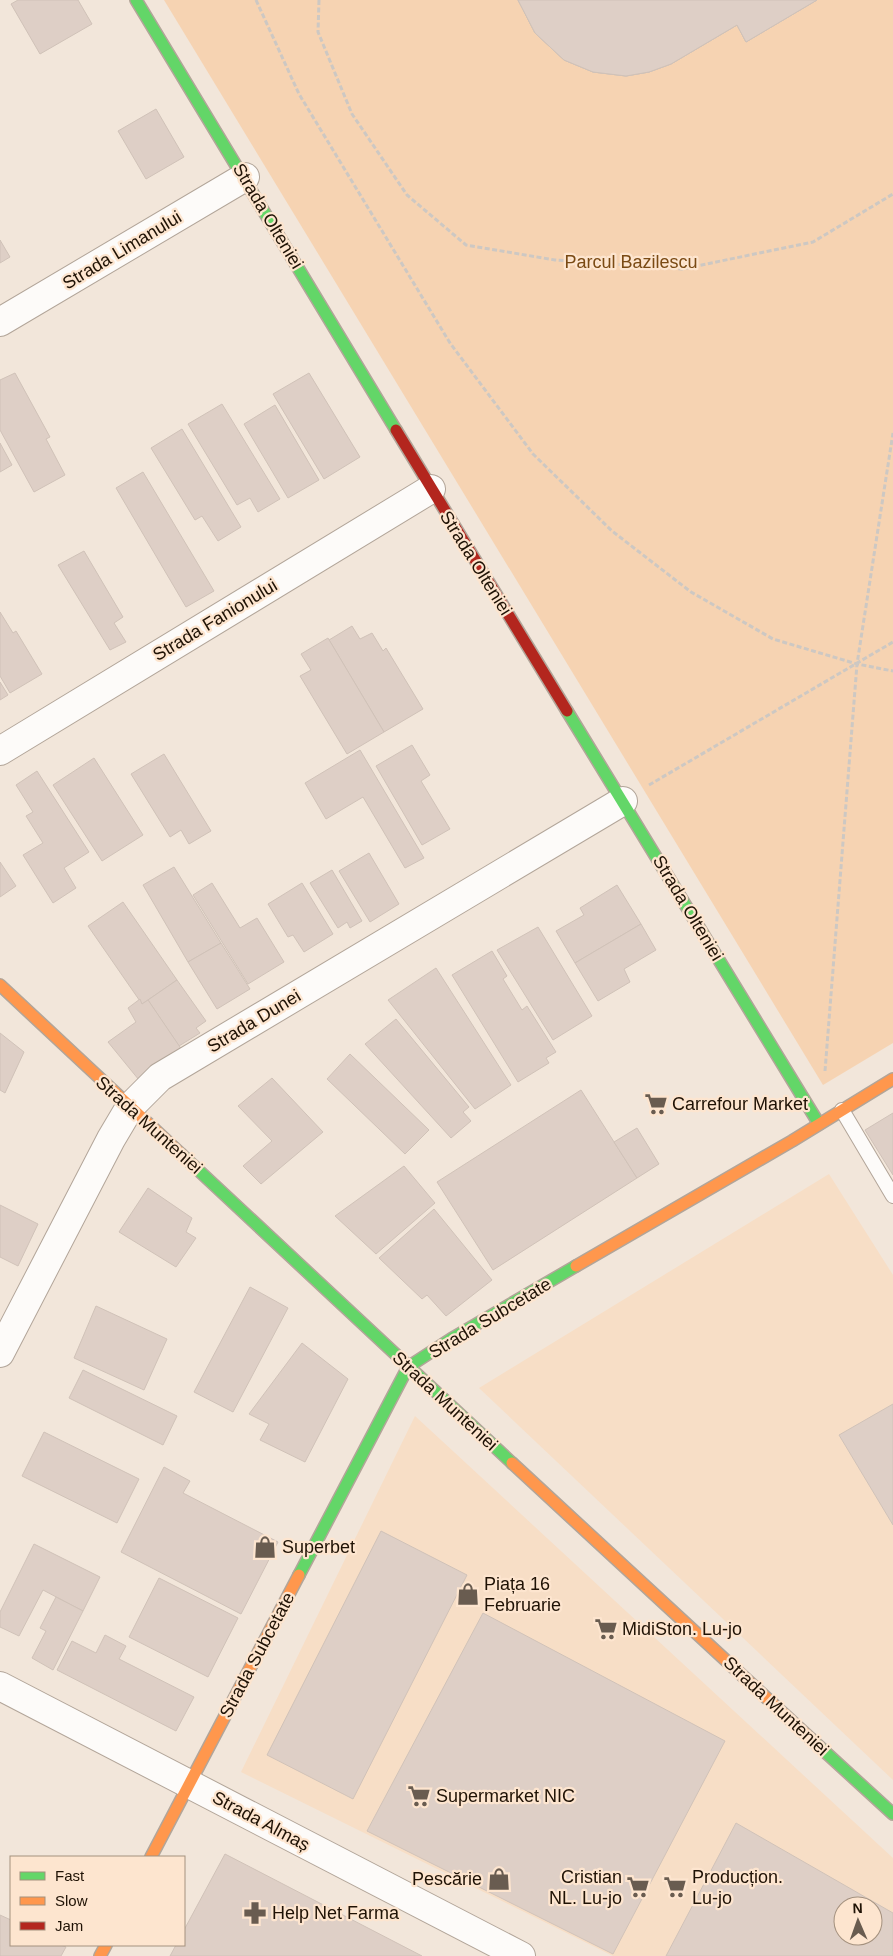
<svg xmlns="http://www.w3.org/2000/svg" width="893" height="1956" font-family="Helvetica,sans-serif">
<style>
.built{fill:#f7dec6;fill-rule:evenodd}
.green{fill:#f6d3b2}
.building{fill:#decfc6;stroke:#d0c2b8;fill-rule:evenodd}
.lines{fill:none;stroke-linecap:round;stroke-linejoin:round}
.lane-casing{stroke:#b2a599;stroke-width:16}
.street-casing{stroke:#b2a599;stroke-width:30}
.fast-casing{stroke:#b2a599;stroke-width:14}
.slow-casing{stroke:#b2a599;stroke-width:14}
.jam-casing{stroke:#b2a599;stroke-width:14}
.path{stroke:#cdc8c3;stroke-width:3;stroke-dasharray:5 2.5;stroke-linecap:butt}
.lane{stroke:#fdfbf9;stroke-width:14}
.street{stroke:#fdfbf9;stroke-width:28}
.fast{stroke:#63d668;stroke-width:11}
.slow{stroke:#ff974d;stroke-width:11}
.jam{stroke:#b3261e;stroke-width:11}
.labels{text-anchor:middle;stroke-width:4.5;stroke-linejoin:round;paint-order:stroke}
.street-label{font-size:18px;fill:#1f1205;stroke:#fde5cf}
.park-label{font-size:18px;fill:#7a4a14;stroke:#fde5cf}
.poi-label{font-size:18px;fill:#1f1205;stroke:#fde5cf;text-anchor:start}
</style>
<rect width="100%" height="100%" fill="#f2e6da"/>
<!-- built -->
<g class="built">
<polygon points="829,1174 893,1275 893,1780 479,1388"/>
<path d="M415,1416L893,1858V1956H613L241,1772ZM843,1906H873V1936H843Z"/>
</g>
<!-- green -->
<polygon class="green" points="164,0 893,0 893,1043 823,1085"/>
<!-- building -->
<g class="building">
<polygon points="18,0 78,0 92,24 40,54 11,4"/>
<polygon points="518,0 553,0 558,10 575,29 599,42 626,47 645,45 663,39 716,7 712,0 817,0 746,42 737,25 671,64 649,72 626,76 593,72 564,60 535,33"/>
<polygon points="518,0 817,0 746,42 737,25 671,64 649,72 626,76 593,72 564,60 535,33"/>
<polygon points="518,0 817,0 746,42 737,25 671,64 649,72 626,76 593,72 564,60 535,33"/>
<polygon points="156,109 184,157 146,179 118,131"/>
<polygon points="0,240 10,257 0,263"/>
<polygon points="15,373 50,437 46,439 65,475 34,492 0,430 0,380"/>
<polygon points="309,373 360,457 324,479 273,394"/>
<polygon points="222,404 280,499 258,512 250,498 237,505 188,424"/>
<polygon points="275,405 319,480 288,498 244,424"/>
<polygon points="182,429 241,527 218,541 202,516 195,520 151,448"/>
<polygon points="0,443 12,465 0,472"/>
<polygon points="143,472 214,591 186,607 116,488"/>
<polygon points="84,551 123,617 114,623 126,642 110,650 58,565"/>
<polygon points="0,612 13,633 16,631 42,674 10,693 0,676"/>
<polygon points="352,626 360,639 372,633 383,651 386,648 423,709 384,732 329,640"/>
<polygon points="328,638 384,732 347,754 300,676 311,670 301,654"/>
<polygon points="0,682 8,695 0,700"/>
<polygon points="412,745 430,775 421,781 450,829 422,845 376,766"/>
<polygon points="360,750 424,858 405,868 363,797 326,819 305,783"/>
<polygon points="164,754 211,831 189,844 181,830 170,837 131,774"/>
<polygon points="94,758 143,835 102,861 53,785"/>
<polygon points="37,771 89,852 64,868 76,888 53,903 23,855 43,843 26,816 33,812 16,785"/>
<polygon points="369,853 399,904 370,922 339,871"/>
<polygon points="0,862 16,886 0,897"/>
<polygon points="174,867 221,943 188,962 143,885"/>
<polygon points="332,870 362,921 350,928 347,922 338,928 310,883"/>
<polygon points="212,883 240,928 257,918 284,962 248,984 193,895"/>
<polygon points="302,883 333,934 304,952 293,935 288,937 268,904"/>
<polygon points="617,885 641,924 575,963 556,931 584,915 580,908"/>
<polygon points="123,902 177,980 142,1004 88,926"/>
<polygon points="641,924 656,950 624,969 630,982 598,1001 575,963"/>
<polygon points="538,927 592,1016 553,1040 497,950"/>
<polygon points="221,943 250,989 217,1009 188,962"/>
<polygon points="492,951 507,976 503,979 522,1010 527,1006 556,1052 546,1058 549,1063 518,1082 452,975"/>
<polygon points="436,968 511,1085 475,1109 388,1000"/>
<polygon points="177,980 206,1021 196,1028 200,1033 179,1046 148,1000"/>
<polygon points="140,999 142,1004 148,1000 182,1050 139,1080 108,1042 136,1022 128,1008"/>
<polygon points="396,1019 469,1107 463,1112 471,1121 451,1138 365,1044"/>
<polygon points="0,1033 24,1052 5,1093 0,1090"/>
<polygon points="350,1054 429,1130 405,1154 327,1079"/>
<polygon points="272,1078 323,1132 261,1184 243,1166 272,1141 238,1106"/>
<polygon points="581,1090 637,1178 493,1270 437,1182"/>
<polygon points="893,1113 893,1175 865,1130"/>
<polygon points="637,1128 659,1164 637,1178 614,1142"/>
<polygon points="404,1166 435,1203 376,1254 335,1216"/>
<polygon points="148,1188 192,1218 186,1232 196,1238 176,1267 119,1232"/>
<polygon points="0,1205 38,1224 18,1266 0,1257"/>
<polygon points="434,1209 492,1280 446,1316 427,1295 422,1299 379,1258"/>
<polygon points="250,1287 288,1308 233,1412 194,1392"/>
<polygon points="96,1306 167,1339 144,1390 74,1358"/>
<polygon points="302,1343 348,1379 305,1462 260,1440 269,1424 249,1414"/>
<polygon points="83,1370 177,1416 163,1445 69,1398"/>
<polygon points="893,1404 893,1525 839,1435"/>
<polygon points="44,1432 139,1479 117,1523 22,1476"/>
<polygon points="164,1467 190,1481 183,1493 278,1542 241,1614 121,1552"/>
<polygon points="381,1531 467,1575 353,1799 267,1755"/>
<polygon points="34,1544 100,1577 83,1611 43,1590 19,1636 0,1627 0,1612"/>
<polygon points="159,1578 238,1618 208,1677 129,1637"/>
<polygon points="56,1597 83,1611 53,1670 32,1658 46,1631 40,1628"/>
<polygon points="483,1613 725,1741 613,1954 367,1831"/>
<polygon points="105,1635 126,1646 119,1659 194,1697 176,1731 57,1670 72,1641 96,1653"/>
<path d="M736,1823L893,1913V1956H666ZM843,1906H873V1936H843Z"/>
<polygon points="225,1854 422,1956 170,1956 176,1945 184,1945 184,1930"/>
<polygon points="0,1915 11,1920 11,1945 61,1945 66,1947 61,1956 0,1956"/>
</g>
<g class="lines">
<defs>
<polyline id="lane" points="842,1110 893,1196"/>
<g id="street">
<polyline points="0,322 245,177"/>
<polyline points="0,751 431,489"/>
<polyline points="0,1353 111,1139 130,1107 160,1077 623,801"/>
<polyline points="0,1686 521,1956"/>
</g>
<g id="fast">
<polyline points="136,0 396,430"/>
<polyline points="567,711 819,1124"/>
<polyline points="181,1154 512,1463"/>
<polyline points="299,1575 408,1367 451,1339 576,1266"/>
<polyline points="811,1739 893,1814"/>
</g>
<g id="slow">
<polyline points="0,985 181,1154"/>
<polyline points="576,1266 792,1141 893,1079"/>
<polyline points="512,1463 811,1739"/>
<polyline points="151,1857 299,1575"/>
<polyline points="100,1956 106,1945"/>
</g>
<polyline id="jam" points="396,430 567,711"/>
</defs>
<!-- lane casing -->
<use href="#lane" class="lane-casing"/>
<!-- street casing -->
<use href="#street" class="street-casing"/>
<!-- fast casing -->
<use href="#fast" class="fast-casing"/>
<!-- slow casing -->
<use href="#slow" class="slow-casing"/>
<!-- jam casing -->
<use href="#jam" class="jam-casing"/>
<!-- path -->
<g class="path">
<polyline points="256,0 299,94 450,343 533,454 612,531 691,592 773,639 857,664 893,671"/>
<polyline points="319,0 318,32 352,114 407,195 466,245 555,260 682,269 813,242 893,194"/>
<polyline points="649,785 893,642"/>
<polyline points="825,1071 857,664 893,433"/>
</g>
<!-- lane -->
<use href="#lane" class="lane"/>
<!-- street -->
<use href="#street" class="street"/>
<!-- fast -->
<use href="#fast" class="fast"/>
<!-- slow -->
<use href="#slow" class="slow"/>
<!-- jam -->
<use href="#jam" class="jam"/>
</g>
<!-- icons -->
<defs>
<symbol id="supermarket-bare" viewBox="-9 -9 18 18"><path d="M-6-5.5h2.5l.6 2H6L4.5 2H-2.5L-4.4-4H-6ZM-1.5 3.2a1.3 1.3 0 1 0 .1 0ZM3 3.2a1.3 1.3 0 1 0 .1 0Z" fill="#695c50" stroke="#fde5cf" stroke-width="2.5" paint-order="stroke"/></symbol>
<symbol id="shop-bare" viewBox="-9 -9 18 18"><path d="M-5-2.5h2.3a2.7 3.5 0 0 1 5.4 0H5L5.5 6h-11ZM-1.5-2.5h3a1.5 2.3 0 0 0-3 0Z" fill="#695c50" stroke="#fde5cf" stroke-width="2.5" paint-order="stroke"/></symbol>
<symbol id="pharmacy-bare" viewBox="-9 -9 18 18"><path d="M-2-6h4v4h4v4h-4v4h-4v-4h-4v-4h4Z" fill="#695c50" stroke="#fde5cf" stroke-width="2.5" paint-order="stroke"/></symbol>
</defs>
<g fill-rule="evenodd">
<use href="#supermarket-bare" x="640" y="1088" width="32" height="32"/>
<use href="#shop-bare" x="249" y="1531" width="32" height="32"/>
<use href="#shop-bare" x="452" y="1578" width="32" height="32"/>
<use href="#supermarket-bare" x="590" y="1613" width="32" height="32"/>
<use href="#supermarket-bare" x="403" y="1780" width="32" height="32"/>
<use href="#shop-bare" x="483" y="1863" width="32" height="32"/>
<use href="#supermarket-bare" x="622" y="1871" width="32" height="32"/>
<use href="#supermarket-bare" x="659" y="1871" width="32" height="32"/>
<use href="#pharmacy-bare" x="239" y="1897" width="32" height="32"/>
</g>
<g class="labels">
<!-- street labels -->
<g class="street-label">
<text transform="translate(268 216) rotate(59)" y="6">Strada Olteniei</text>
<text transform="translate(122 250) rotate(-31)" y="6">Strada Limanului</text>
<text transform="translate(476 563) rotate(58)" y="6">Strada Olteniei</text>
<text transform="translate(215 620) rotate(-31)" y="6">Strada Fanionului</text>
<text transform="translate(688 908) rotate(59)" y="6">Strada Olteniei</text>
<text transform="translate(254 1021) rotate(-31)" y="6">Strada Dunei</text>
<text transform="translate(149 1125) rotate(42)" y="6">Strada Munteniei</text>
<text transform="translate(490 1318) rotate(-31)" y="6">Strada Subcetate</text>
<text transform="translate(445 1401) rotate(43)" y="6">Strada Munteniei</text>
<text transform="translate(257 1655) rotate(-62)" y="6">Strada Subcetate</text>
<text transform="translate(776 1706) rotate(43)" y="6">Strada Munteniei</text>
<text transform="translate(261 1821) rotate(28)" y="6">Strada Almaș</text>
</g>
<!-- park labels -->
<g class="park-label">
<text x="631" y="268">Parcul Bazilescu</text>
</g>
<!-- poi labels -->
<g class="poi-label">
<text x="672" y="1110">Carrefour Market</text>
<text x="282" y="1553">Superbet</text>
<text x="484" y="1590">Piața 16<tspan x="484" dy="21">Februarie</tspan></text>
<text x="622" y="1635">MidiSton. Lu-jo</text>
<text x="436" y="1802">Supermarket NIC</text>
<text x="622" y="1883" text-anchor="end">Cristian<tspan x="622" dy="21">NL. Lu-jo</tspan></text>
<text x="692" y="1883">Producțion.<tspan x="692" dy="21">Lu-jo</tspan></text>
<text x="482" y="1885" text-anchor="end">Pescărie</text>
<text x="272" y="1919">Help Net Farma</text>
</g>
</g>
<!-- legend -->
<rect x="10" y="1856" width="175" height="90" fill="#fde5cf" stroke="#a4917e"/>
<rect x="20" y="1872" width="25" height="8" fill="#63d668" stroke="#a4917e"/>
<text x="55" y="1881" font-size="15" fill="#1f1205">Fast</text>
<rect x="20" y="1897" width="25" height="8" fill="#ff974d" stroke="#a4917e"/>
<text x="55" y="1906" font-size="15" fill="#1f1205">Slow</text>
<rect x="20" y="1922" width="25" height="8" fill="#b3261e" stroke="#a4917e"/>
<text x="55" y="1931" font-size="15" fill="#1f1205">Jam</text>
<!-- north arrow -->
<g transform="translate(858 1921) rotate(358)"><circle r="24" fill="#fde5cf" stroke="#a4917e"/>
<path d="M0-4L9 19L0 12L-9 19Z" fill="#695c50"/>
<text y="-8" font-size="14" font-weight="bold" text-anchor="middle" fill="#1f1205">N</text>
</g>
</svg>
